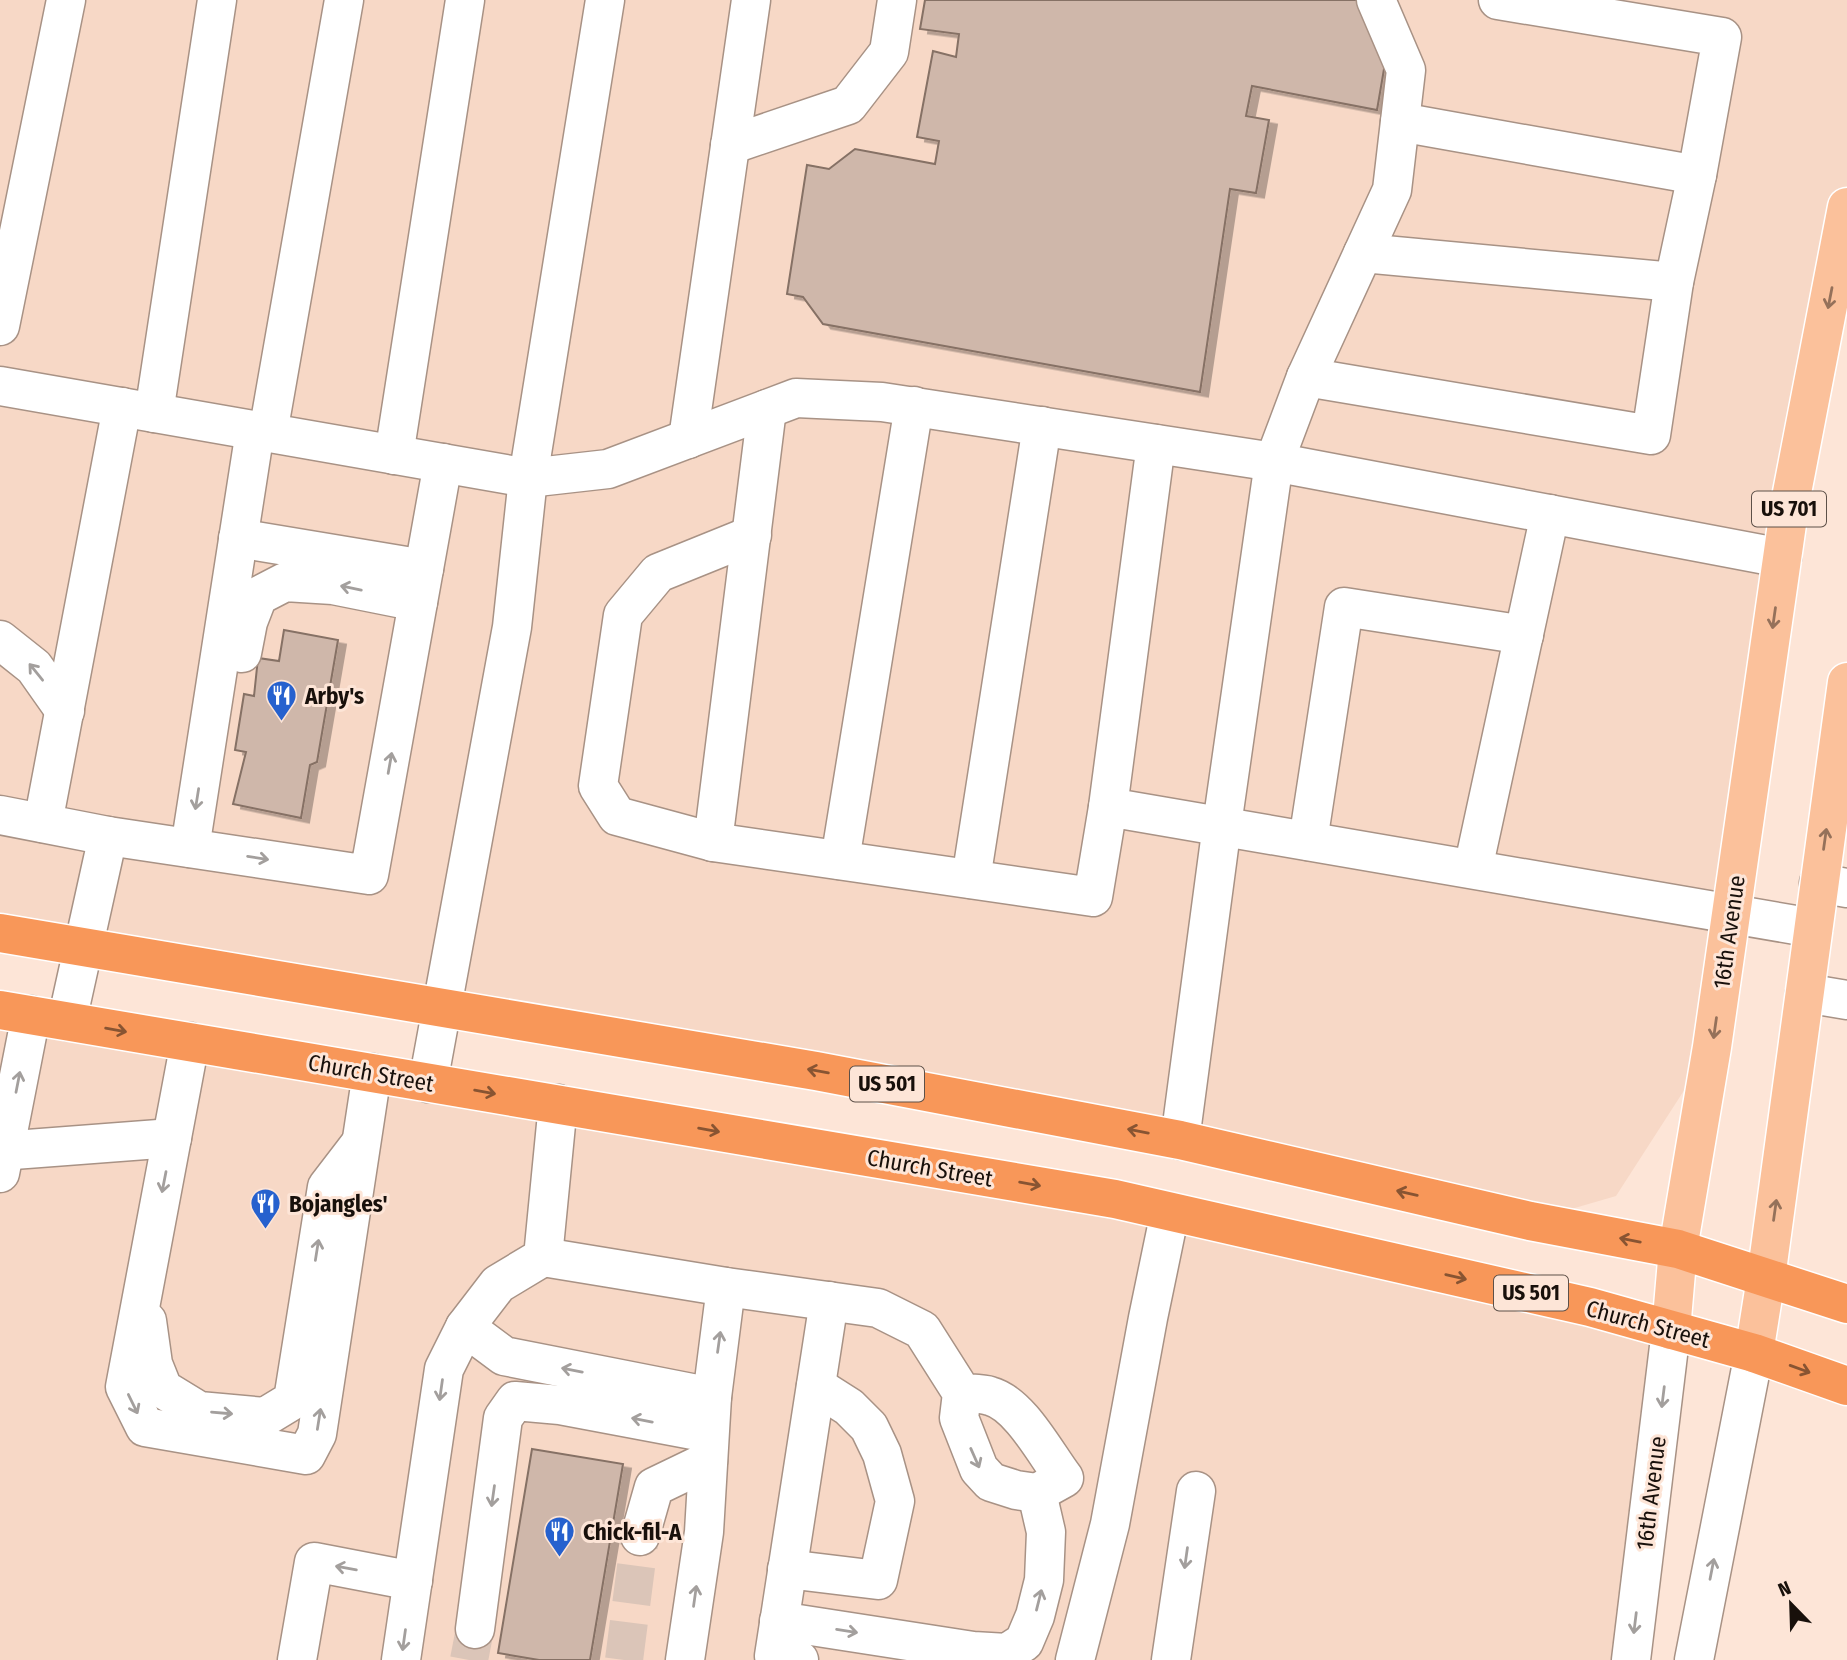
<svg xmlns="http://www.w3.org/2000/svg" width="1847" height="1660" font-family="'Fira Sans Condensed',sans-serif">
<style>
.built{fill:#f7d8c6}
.building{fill:#cfb7aa;stroke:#867165;stroke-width:2;filter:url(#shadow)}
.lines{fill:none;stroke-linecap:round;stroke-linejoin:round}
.minor-tunnel{stroke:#dbc5b8;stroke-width:38;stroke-dasharray:38 19;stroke-linecap:butt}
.minor-casing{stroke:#a89285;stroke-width:41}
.major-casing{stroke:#fff;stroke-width:41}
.highway-casing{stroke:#fff;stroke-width:41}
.minor{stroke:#fff;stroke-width:38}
.major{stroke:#fbc19b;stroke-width:38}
.highway{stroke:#f89759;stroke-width:38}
.oneway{stroke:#95715a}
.oneway2{stroke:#a39f9d}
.oneway3{stroke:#885432}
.labels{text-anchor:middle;stroke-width:6;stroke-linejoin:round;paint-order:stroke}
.shield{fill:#fde5d7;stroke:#5d5048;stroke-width:2}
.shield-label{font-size:21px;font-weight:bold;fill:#18100b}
.poi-label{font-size:23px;font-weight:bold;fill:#18100b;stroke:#fde5d7;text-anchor:start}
.street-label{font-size:23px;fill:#18100b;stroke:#fde5d7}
</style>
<defs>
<filter id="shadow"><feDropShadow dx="8" dy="4.5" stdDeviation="0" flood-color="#0004"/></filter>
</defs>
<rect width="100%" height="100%" fill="#fde5d7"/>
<!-- built -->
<g class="built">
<polygon points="0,0 1847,0 1847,232 1712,1047 1616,1196 1530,1221 0,936"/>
<polygon points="0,1010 917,1165 1671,1330 1631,1660 0,1660"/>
</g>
<!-- building -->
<g class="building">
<polygon points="925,0 1367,0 1390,34 1377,110 1252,86 1246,116 1269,120 1256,193 1230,189 1200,392 823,324 803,297 787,294 807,165 829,169 855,149 935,164 939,141 917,137 933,51 956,57 959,34 920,29"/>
<polygon points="284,630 338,640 317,762 310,765 301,818 233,804 246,752 235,750 244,694 254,696 258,658 279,661"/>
<polygon points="532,1449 623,1464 590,1660 539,1660 498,1653"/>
</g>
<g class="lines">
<!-- minor-tunnel -->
<g class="minor-tunnel">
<polyline points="469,1660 475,1629"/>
<polyline points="624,1660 640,1536"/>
</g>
<defs>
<g id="minor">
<polyline points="1400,122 1697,175"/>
<polyline points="730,145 848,105 889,52 897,0"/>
<polyline points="1363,253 1674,282"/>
<polyline points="0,326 66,0"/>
<polyline points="1306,377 1651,435 1674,282 1697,175 1722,37 1498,0"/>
<polyline points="0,386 528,478 608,469 796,398 882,402 1274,462 1782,558"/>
<polyline points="767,409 713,842 1093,897 1108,807 1813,928"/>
<polyline points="154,413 217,0"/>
<polyline points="268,433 344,0"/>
<polyline points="688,439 751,0"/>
<polyline points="394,455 465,0"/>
<polyline points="238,538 424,569"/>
<polyline points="0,640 34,667 65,711"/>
<polyline points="242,653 248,622 258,596 285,582 333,585 418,602"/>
<polyline points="1108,807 1156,444"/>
<polyline points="0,815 108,836 67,1021"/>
<polyline points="43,823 122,407"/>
<polyline points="108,836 369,875 443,463"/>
<polyline points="1308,841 1344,607 1524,635"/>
<polyline points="713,842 617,816 598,786 623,615 658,573 752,535"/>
<polyline points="190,848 255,431"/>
<polyline points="840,860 914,406"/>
<polyline points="1473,869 1550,514"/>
<polyline points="971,879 1042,426"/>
<polyline points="1819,883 1847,888"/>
<polyline points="1805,993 1847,1000"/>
<polyline points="190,1042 125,1387 145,1427 306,1455 317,1434 372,1073"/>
<polyline points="428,1083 512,627 528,478 605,0"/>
<polyline points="1180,1140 1222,825 1274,462 1306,377 1392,190 1406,70 1376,0"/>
<polyline points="0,1151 172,1138"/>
<polyline points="0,1173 31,1015"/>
<path d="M543,1257L726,1287L878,1308L922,1330L962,1393L959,1418L979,1469L991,1482L1016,1490L1037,1493L1064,1478C1045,1453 1020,1404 990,1396C981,1393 970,1394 962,1393"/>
<polyline points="147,1321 153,1364 163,1389 199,1411 265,1417 293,1400 327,1187 360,1144"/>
<polyline points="465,1327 504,1356 712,1397"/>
<polyline points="640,1536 654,1487 708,1461"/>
<polyline points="787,1569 878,1580 895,1501 882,1454 869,1427 849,1407 816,1386"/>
<polyline points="779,1621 973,1651 1007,1653 1024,1642 1035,1616 1044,1580 1046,1532 1037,1493"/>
<polyline points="475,1629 503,1418 515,1401 560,1405 709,1433"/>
<polyline points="297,1660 314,1562 413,1581"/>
<polyline points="401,1660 444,1369 465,1327 498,1284 543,1257 558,1104"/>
<polyline points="685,1660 704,1532 712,1397 726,1287"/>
<polyline points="799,1660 774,1656 829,1301"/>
<polyline points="1075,1660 1110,1524 1148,1318 1170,1212"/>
<polyline points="1171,1660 1196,1491"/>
<polyline points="1631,1660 1671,1330"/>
<polyline points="1694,1660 1754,1353"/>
</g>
<g id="major">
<polyline points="1671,1330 1678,1249 1712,1047 1790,503 1847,207"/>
<polyline points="1754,1353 1766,1278 1847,682"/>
</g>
<g id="highway">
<polyline points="0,933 816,1071 1180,1140 1530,1221 1678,1249 1847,1304"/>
<polyline points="0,1010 1115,1199 1590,1307 1754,1353 1847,1386"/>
</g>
</defs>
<!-- minor casing -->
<use href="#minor" class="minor-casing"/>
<!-- major casing -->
<use href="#major" class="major-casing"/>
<!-- highway casing -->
<use href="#highway" class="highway-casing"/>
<!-- minor -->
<use href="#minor" class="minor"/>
<!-- major -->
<use href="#major" class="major"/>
<!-- highway -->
<use href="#highway" class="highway"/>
</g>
<!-- one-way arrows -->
<defs><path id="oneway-shaft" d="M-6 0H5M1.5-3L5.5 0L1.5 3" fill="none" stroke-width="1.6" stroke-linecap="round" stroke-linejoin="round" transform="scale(1.75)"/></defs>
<g class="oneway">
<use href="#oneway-shaft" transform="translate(1830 298) rotate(101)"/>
<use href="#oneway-shaft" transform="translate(1774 618) rotate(98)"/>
<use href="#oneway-shaft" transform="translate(1825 839) rotate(-82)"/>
<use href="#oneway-shaft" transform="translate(1715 1028) rotate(98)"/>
<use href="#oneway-shaft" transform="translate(1775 1210) rotate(-82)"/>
</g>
<g class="oneway2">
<use href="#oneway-shaft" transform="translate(351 588) rotate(-168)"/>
<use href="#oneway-shaft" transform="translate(36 672) rotate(-129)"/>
<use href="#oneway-shaft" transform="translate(390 763) rotate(-80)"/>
<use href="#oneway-shaft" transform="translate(197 799) rotate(99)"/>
<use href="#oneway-shaft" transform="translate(258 858) rotate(9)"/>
<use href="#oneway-shaft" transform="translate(18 1082) rotate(-79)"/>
<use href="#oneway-shaft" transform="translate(164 1182) rotate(101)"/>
<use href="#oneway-shaft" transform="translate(317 1250) rotate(-81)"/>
<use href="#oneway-shaft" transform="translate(719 1342) rotate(-82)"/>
<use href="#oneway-shaft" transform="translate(572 1370) rotate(-169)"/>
<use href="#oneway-shaft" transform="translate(441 1390) rotate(98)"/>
<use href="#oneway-shaft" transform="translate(1663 1397) rotate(97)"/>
<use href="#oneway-shaft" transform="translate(133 1404) rotate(64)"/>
<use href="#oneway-shaft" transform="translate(222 1413) rotate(5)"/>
<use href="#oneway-shaft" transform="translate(319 1419) rotate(-81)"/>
<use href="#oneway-shaft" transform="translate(642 1420) rotate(-169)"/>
<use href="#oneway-shaft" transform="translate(975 1458) rotate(66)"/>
<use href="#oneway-shaft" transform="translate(493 1496) rotate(98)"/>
<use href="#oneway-shaft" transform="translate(1186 1558) rotate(98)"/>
<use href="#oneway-shaft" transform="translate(346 1568) rotate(-170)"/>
<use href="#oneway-shaft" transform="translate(1712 1569) rotate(-79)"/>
<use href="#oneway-shaft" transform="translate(695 1596) rotate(-82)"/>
<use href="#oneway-shaft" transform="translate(1039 1600) rotate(-76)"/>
<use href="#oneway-shaft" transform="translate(1635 1623) rotate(97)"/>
<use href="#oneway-shaft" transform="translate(847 1631) rotate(9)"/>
<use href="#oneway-shaft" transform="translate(404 1640) rotate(98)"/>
</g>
<g class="oneway3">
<use href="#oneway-shaft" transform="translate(116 1030) rotate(10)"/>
<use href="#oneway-shaft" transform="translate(818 1071) rotate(-170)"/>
<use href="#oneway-shaft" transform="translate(485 1092) rotate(10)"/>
<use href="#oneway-shaft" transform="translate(709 1130) rotate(10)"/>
<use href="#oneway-shaft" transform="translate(1138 1131) rotate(-169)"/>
<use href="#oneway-shaft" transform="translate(1030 1184) rotate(10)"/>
<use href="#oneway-shaft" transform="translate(1407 1193) rotate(-167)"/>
<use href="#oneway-shaft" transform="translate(1630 1240) rotate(-169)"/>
<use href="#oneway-shaft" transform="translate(1456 1277) rotate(13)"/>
<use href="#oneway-shaft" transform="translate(1800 1369) rotate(20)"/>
</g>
<!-- icons -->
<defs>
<symbol id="restaurant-pin" viewBox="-11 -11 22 30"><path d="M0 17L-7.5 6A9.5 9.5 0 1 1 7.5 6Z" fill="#2661ce" stroke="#fde5d7"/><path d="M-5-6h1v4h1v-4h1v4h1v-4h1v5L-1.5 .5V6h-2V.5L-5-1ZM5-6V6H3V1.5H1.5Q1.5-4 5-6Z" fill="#fff"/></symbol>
</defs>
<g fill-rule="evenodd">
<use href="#restaurant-pin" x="264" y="678" width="35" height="47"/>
<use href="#restaurant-pin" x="248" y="1186" width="35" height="47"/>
<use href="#restaurant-pin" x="542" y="1514" width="35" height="47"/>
</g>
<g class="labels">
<!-- shield labels -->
<g class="shield">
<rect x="1752" y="491.5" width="74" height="35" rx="5"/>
<rect x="850" y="1066.5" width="74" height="35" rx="5"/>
<rect x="1494" y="1275.5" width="74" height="35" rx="5"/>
</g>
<g class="shield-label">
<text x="1789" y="516">US 701</text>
<text x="887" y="1091">US 501</text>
<text x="1531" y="1300">US 501</text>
</g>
<!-- poi labels -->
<g class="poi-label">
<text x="305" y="704">Arby's</text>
<text x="289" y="1212">Bojangles'</text>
<text x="583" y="1540">Chick-fil-A</text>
</g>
<!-- street labels -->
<g class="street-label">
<text transform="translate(1729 932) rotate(-82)" y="8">16th Avenue</text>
<text transform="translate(371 1073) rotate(10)" y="8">Church Street</text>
<text transform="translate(930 1168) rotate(10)" y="8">Church Street</text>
<text transform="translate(1648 1324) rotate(15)" y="8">Church Street</text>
<text transform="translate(1651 1493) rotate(-83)" y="8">16th Avenue</text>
</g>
</g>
<!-- north arrow -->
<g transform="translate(1791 1604) rotate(337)" stroke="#fde5d7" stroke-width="5" paint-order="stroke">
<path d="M0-5L12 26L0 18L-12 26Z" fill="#18100b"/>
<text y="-10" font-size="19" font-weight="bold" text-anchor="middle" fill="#18100b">N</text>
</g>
</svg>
